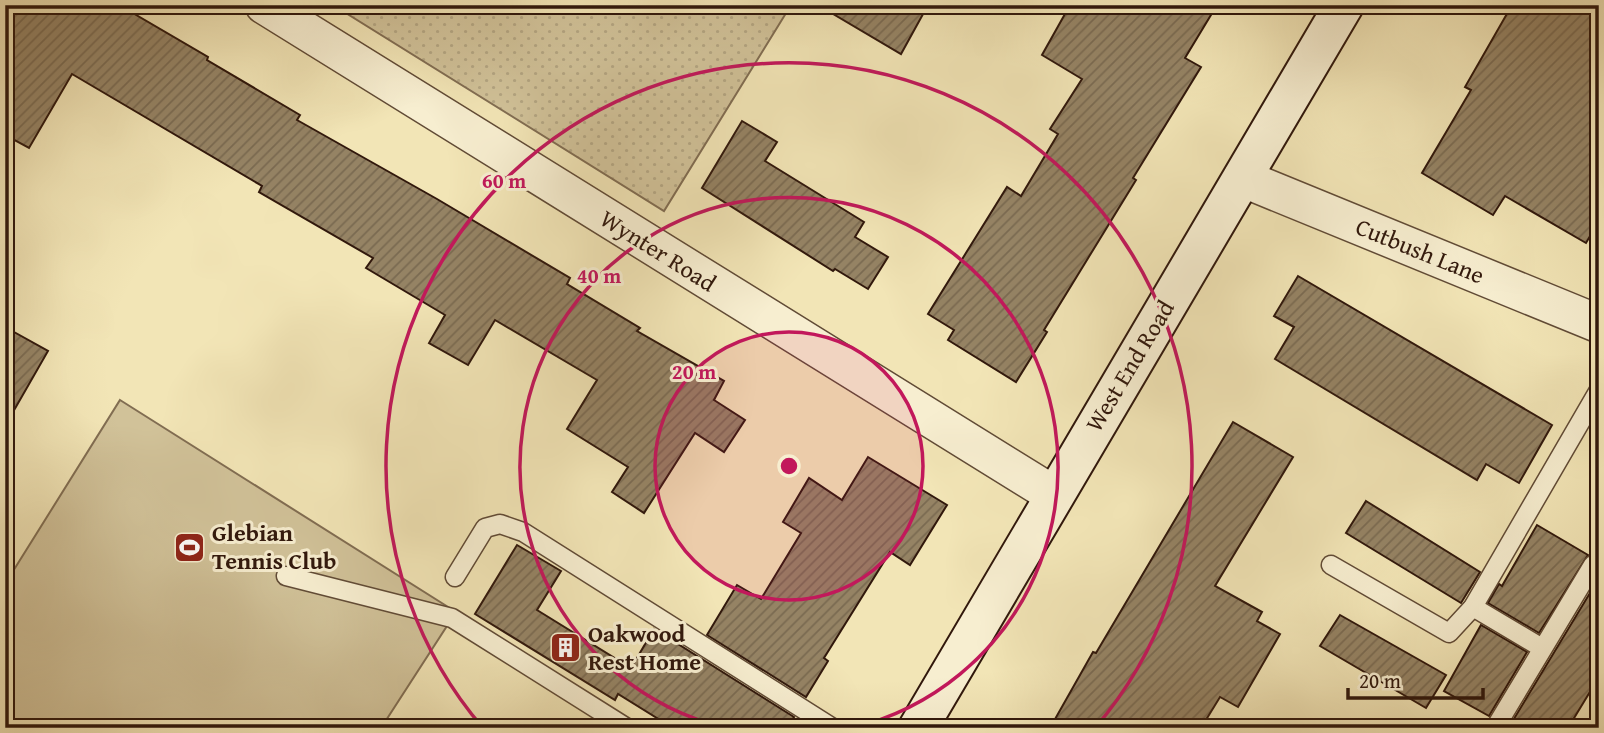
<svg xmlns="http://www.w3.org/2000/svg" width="1604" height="733" font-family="'Gentium Book Plus',serif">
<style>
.green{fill:#d1c299;stroke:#816d52;stroke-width:2}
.park{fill:url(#park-dots);stroke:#816d52;stroke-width:2}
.building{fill:url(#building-hatch);stroke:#31180c;stroke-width:2}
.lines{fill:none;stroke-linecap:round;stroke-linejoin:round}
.lane-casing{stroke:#614b36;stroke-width:21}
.street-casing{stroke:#614b36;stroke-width:40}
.secondary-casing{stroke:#31180c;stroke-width:42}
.lane{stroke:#f7eed0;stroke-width:18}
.street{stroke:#f7eed0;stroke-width:37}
.secondary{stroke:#f7eed0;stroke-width:38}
.ring{fill:none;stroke:#c2185b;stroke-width:3.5}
.labels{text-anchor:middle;stroke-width:6;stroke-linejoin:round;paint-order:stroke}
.street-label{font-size:24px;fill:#31180c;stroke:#f7eed0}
.poi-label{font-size:24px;font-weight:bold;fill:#31180c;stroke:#f7eed0;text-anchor:start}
.centre{fill:#c2185b;stroke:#f7eed0;stroke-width:3.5}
.ring-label{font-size:21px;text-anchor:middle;font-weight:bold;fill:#c2185b;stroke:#f7eed0;stroke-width:6;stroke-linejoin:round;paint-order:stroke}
</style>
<defs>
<pattern id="park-dots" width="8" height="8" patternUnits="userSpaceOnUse" patternTransform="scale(1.75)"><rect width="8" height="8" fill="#d1c299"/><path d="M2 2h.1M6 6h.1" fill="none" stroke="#b4a683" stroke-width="1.8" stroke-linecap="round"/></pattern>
<pattern id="building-hatch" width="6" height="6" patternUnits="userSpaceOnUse" patternTransform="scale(1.75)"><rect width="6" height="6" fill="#958364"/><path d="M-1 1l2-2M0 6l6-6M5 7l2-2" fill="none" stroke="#7a6a51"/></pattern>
</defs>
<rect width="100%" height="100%" fill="#f2e5b6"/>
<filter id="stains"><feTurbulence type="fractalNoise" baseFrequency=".00286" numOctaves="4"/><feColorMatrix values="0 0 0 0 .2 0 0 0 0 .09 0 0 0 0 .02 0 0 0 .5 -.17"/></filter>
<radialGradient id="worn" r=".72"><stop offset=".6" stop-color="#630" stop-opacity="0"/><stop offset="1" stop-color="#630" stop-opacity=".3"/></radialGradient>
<!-- green -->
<polygon class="green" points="120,400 456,612 381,728 5,728 5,584"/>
<!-- park -->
<polygon class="park" points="333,5 791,5 664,211"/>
<!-- building -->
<g class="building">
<polygon points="5,5 119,5 208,57 207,60 300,115 297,120 437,199 570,278 567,284 640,328 637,331 724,381 714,400 745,420 724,452 695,433 644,513 612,492 628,467 567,429 597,380 495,320 468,365 429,343 445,315 366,268 373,258 259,192 262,186 72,74 29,148 5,135"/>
<polygon points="818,5 928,5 901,54"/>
<polygon points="1070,5 1217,5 1185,58 1201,67 1133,178 1136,180 1044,330 1047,332 1016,382 948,340 954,330 928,314 1007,187 1021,196 1058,134 1050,129 1082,79 1042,55"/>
<polygon points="1512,5 1599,5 1599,221 1586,243 1505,196 1493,215 1422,173 1471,90 1465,87"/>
<polygon points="742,121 777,142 765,161 864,222 855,237 888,257 868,289 835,269 833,271 702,188"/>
<polygon points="1298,276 1552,425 1519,483 1486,464 1477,480 1275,359 1294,327 1274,316"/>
<polygon points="5,327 48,351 5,426"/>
<polygon points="1233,422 1293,457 1215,586 1262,612 1257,621 1280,634 1238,707 1220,697 1201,728 1050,728 1093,652 1096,653"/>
<polygon points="868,457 947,505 910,565 890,552 824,658 828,661 806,697 707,635 737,585 761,599 801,533 783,522 809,478 842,500"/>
<polygon points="1366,501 1480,572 1461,603 1346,533"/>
<polygon points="1537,525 1588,555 1539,633 1488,603 1499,584 1502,586"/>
<polygon points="517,545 561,571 537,610 631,668 654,629 794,717 787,728 673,728 618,694 615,700 475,614"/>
<polygon points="1599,578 1599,677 1568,728 1509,727"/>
<polygon points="1340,615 1446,675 1426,708 1320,646"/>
<polygon points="1481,625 1527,652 1489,716 1444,691"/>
</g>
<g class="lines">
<defs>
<g id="lane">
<polyline points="1331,565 1449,633 1473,607 1599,390"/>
<polyline points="286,576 452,618 627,728"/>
<polyline points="455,577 485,528 500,524 523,532 833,728"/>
<polyline points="1473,607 1542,648"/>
<polyline points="1495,728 1593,565"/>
</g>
<g id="street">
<polyline points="264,5 1054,495"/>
<polyline points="1242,178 1599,324"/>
</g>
<polyline id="secondary" points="918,728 1344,5"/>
</defs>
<!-- lane casing -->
<use href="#lane" class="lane-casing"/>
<!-- street casing -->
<use href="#street" class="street-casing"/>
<!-- secondary casing -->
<use href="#secondary" class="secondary-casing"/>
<!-- lane -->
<use href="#lane" class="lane"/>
<!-- street -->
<use href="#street" class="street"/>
<!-- secondary -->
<use href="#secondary" class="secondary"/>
</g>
<!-- distance rings -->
<circle cx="789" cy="466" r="134" fill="#c2185b" fill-opacity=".12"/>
<g class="ring">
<circle cx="789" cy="466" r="134"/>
<path d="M726 728A269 269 0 1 1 852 728"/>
<path d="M483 728A403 403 0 1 1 1095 728"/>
</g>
<!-- icons -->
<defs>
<symbol id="stadium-square" viewBox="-11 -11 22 22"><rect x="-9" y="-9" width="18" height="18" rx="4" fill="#8f2418" stroke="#f7eed0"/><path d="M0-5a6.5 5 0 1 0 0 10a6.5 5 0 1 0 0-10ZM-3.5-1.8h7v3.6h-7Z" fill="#fff"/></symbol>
<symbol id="building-square" viewBox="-11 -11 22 22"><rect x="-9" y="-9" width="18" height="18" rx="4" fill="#8f2418" stroke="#f7eed0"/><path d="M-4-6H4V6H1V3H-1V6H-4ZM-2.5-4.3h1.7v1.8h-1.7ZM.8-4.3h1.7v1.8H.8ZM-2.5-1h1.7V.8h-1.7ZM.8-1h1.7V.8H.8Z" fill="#fff"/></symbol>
</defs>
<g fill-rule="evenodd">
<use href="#stadium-square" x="172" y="530" width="35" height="35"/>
<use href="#building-square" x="548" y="630" width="35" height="35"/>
</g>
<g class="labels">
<!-- street labels -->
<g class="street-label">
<text transform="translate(658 251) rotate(32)" y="8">Wynter Road</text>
<text transform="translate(1420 251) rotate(22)" y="8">Cutbush Lane</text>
<text transform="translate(1130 366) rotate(-59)" y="8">West End Road</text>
</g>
<!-- poi labels -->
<g class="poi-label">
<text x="212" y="541">Glebian<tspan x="212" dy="28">Tennis Club</tspan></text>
<text x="588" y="642">Oakwood<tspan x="588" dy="28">Rest Home</tspan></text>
</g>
</g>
<circle cx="789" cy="466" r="10" class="centre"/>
<g class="ring-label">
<text x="504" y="188">60 m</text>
<text x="599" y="283">40 m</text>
<text x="694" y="379">20 m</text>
</g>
<!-- margin -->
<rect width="1604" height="733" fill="none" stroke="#f2e5b6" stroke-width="28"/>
<rect x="7" y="7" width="1590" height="719" fill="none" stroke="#31180c" stroke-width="3.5"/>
<rect x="14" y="14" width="1576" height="705" fill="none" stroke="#31180c" stroke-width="2"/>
<!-- scale -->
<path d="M1348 688v10h135v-10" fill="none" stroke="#31180c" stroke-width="3.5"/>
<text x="1359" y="688" font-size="21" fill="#31180c" stroke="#f7eed0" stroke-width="5" paint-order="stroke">20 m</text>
<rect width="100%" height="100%" filter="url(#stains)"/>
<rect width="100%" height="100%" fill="url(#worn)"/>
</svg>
